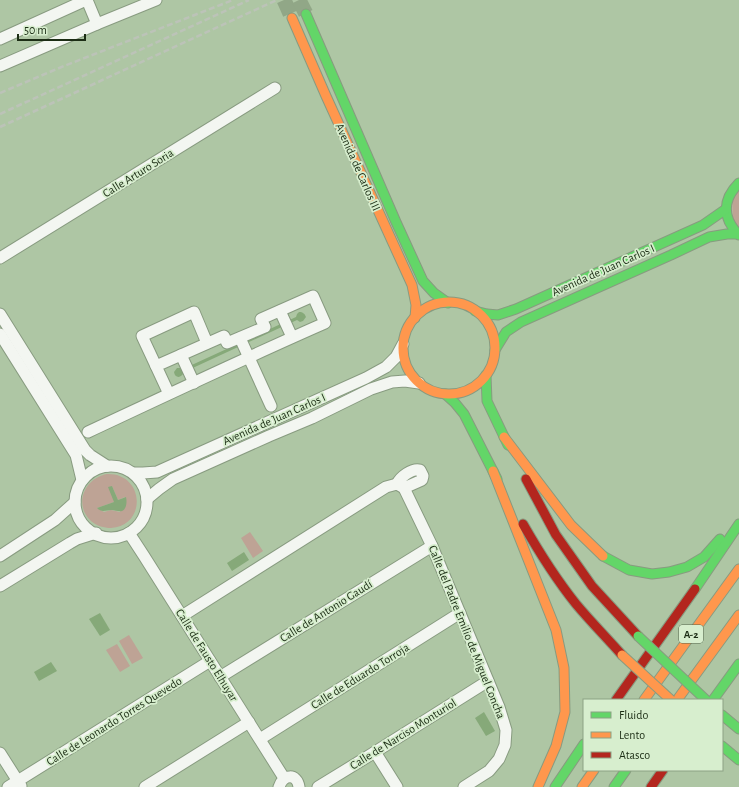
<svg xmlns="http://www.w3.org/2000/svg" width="739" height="787" font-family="'Alegreya Sans',sans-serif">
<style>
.green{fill:#bea395;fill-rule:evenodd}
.water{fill:#86a979}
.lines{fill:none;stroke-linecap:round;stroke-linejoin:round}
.secondary-tunnel{stroke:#91a787;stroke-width:15;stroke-dasharray:15 8;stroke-linecap:butt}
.street-casing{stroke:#889b80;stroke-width:13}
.fast-casing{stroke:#889b80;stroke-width:11}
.slow-casing{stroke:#889b80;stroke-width:11}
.jam-casing{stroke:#889b80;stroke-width:11}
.street{stroke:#f3f6f1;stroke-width:11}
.fast{stroke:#63d668;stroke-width:9}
.slow{stroke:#ff974d;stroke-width:9}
.jam{stroke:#b3261e;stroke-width:9}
.rail{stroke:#bcc3b8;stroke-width:2.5;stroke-dasharray:6 3;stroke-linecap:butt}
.fast-bridge-casing{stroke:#889b80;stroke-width:11;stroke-linecap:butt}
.slow-bridge-casing{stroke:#889b80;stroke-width:11;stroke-linecap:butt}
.fast-bridge{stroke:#63d668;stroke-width:9}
.slow-bridge{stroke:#ff974d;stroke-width:9}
.labels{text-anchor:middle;stroke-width:3.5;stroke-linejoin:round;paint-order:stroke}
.shield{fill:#d7eece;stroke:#54674c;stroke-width:1}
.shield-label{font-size:11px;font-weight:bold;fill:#1c2d15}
.street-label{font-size:12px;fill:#1c2d15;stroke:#d7eece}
</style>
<rect width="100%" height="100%" fill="#aec6a4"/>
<!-- green -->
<g class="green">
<polygon points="739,188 739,229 733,222 732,198"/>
<path d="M107,474C145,473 147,526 111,528C104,528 97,526 91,521C73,504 85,478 107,474ZM112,486L118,500L125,497L120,512L111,510L104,512L97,508L114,502Z"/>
<polygon points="250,532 263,551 253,558 241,538"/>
<polygon points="129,635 143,658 132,664 119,641"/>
<polygon points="117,644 130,666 120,672 106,650"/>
</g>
<!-- water -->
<g class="water">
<path d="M299,312C303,312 305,314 306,317L303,321L300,322L297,320L184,372C182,378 175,379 174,372L177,368H180L183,369L296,317L297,314Z"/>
<path d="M112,486L118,500L126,497C127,501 127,509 122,511C119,512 115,510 112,510C105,510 102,513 97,508L114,502L108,487Z"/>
<polygon points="244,552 249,560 232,571 227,563"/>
<polygon points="100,613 110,630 100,636 89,619"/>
<polygon points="51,662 57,671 39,681 34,672"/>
<polygon points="484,712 495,731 486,736 475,718"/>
</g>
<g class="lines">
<!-- secondary-tunnel -->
<g class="secondary-tunnel">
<polyline points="284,0 292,18"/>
<polyline points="299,0 306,14"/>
</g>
<defs>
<g id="street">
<polyline points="87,0 97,24"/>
<polyline points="0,39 86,0"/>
<polyline points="0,66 97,24 156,0"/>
<polyline points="0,258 275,88"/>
<polyline points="280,311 292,337"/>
<polyline points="0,314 85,450 90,455 107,466"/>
<polyline points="0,334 76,455 82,480"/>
<polyline points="240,338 271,406"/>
<polyline points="181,355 194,383"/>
<polyline points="156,366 142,336 194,312 207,343"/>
<path d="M88,432C167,395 245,358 325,323L313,296L261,319L265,327L227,343L224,336L156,366L169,394"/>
<circle cx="111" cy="502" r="36"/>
<polyline points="133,473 143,473 157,472 366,378 386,367 396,357 403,344"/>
<path d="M397,484C400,477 412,468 420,470L423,476L422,480L404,488"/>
<polyline points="147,499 159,489 173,479 269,436 312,418 371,389 392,382 405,381 419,383"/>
<polyline points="129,533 144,556 284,778"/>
<polyline points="0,556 55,520 75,502"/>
<polyline points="0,586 70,543 77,539 96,533"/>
<polyline points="182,616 386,487 397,484 404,488 432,546 499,707 506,730 505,745 499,759 489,771 464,787"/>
<polyline points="220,677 432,546"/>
<polyline points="260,739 460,613"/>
<polyline points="375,752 397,787"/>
<polyline points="0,753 21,786"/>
<polyline points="8,787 210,661"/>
<polyline points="145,787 249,722"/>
<path d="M279,787C283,774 297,773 299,787"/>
<polyline points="318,787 375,752 488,681"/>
</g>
<g id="fast">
<polyline points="306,14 396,222 423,281 434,293 448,303"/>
<path d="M739,183C722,200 722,218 739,235"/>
<polyline points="475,311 487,314 498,315 516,309 703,225 726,209"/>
<polyline points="495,350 506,332 521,322 671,255 709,237 727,234 737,234"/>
<polyline points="486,375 487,401 508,445"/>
<polyline points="445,394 455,403 464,414 497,479"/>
<polyline points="603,556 629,570 652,574 669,572 687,567 704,557 720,539"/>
<polyline points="695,589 739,524"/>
<polyline points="713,700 739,664"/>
<polyline points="722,715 739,729"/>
<polyline points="722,746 739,760"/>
<polyline points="555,787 584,744"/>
<polyline points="614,787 626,770"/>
</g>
<g id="slow">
<polyline points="292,18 326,96 412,285 416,305 415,318"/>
<circle cx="449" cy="348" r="46"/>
<polyline points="504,437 571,525 603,556"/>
<polyline points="493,471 556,630 564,668 565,712 556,746 538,787"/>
<polyline points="644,700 739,569"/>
<polyline points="677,700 739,615"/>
<polyline points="582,787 594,770"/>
</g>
<g id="jam">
<polyline points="526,479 556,535 592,586 638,636"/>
<path d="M523,524C539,552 556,579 576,604C591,622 607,638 622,655"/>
<polyline points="616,700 695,589"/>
<polyline points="651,787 663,770"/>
</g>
</defs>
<!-- street casing -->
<use href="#street" class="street-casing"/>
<!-- fast casing -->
<use href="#fast" class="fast-casing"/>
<!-- slow casing -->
<use href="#slow" class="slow-casing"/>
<!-- jam casing -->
<use href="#jam" class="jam-casing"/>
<!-- street -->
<use href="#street" class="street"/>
<!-- fast -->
<use href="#fast" class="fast"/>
<!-- slow -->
<use href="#slow" class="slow"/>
<!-- jam -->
<use href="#jam" class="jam"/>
<!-- rail -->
<g class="rail">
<polyline points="0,93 64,66 233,0"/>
<polyline points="0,114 249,0"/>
<polyline points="0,127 277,0"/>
</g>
<defs>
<polyline id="fast-bridge" points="638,636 706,700"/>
<polyline id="slow-bridge" points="622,655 671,700"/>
</defs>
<!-- fast-bridge casing -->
<use href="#fast-bridge" class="fast-bridge-casing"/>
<!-- slow-bridge casing -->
<use href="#slow-bridge" class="slow-bridge-casing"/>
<!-- fast-bridge -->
<use href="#fast-bridge" class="fast-bridge"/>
<!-- slow-bridge -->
<use href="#slow-bridge" class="slow-bridge"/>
</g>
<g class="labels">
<!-- shield labels -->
<rect class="shield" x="679" y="625" width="24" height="18" rx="3"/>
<g class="shield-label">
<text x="691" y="638">A-2</text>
</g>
<!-- street labels -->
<g class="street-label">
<text transform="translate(358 167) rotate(66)" y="4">Avenida de Carlos III</text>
<text transform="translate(138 173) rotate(-32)" y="4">Calle Arturo Soria</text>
<text transform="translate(603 270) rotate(-24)" y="4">Avenida de Juan Carlos I</text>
<text transform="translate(274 419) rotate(-24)" y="4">Avenida de Juan Carlos I</text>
<text transform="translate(326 611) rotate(-32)" y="4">Calle de Antonio Gaudí</text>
<text transform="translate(467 632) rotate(68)" y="4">Calle del Padre Emilio de Miguel Concha</text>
<text transform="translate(207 655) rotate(58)" y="4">Calle de Fausto Elhuyar</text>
<text transform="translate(360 676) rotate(-32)" y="4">Calle de Eduardo Torroja</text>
<text transform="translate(114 721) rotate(-32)" y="4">Calle de Leonardo Torres Quevedo</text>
<text transform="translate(403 734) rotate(-32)" y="4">Calle de Narciso Monturiol</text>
</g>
</g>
<!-- legend -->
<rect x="583" y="699" width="140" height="72" fill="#d7eece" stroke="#8ca184"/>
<rect x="591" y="712" width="20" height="6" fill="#63d668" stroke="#8ca184"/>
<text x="619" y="719" font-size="12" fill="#1c2d15">Fluido</text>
<rect x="591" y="732" width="20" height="6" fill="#ff974d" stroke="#8ca184"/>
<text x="619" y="739" font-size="12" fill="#1c2d15">Lento</text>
<rect x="591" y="752" width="20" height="6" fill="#b3261e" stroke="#8ca184"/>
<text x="619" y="759" font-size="12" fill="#1c2d15">Atasco</text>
<!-- scale -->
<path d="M18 34v6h67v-6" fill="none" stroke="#1c2d15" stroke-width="2"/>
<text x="24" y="34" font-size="12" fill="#1c2d15" stroke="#d7eece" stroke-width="3" paint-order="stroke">50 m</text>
</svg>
